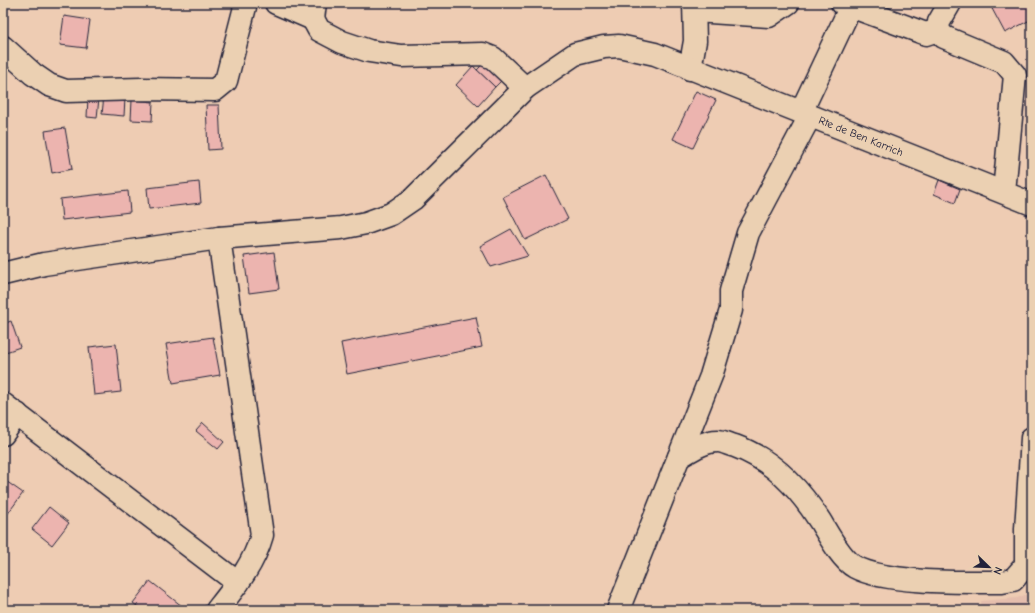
<svg xmlns="http://www.w3.org/2000/svg" width="1035" height="613" font-family="'Comic Neue',sans-serif">
<style>
.built{fill:#e5bead}
.building{fill:#ecb4af;stroke:#22223b}
.lines{fill:none;stroke-linecap:round;stroke-linejoin:round}
.minor-casing{stroke:#22223b;stroke-width:25}
.minor{stroke:#ebd0b2;stroke-width:22}
.labels{text-anchor:middle;stroke-width:4;stroke-linejoin:round;paint-order:stroke}
.street-label{font-size:11px;fill:#22223b;stroke:#ebd0b2}
</style>
<rect width="100%" height="100%" fill="#eeccb3"/>
<filter id="ink" filterUnits="userSpaceOnUse"><feTurbulence type="fractalNoise" baseFrequency=".025" numOctaves="2"/><feDisplacementMap in="SourceGraphic" scale="8" xChannelSelector="R" yChannelSelector="G"/><feConvolveMatrix kernelMatrix="1 2 1 2 8 2 1 2 1" color-interpolation-filters="sRGB"/></filter>
<g filter="url(#ink)">
<!-- built -->
<polygon class="built" points="1032,591 1032,610 982,610 981,601 1017,598 1030,593"/>
<!-- building -->
<g class="building">
<polygon points="989,3 1032,3 1032,19 1005,33"/>
<polygon points="64,16 90,20 86,48 60,45"/>
<polygon points="484,63 502,80 495,87 477,70"/>
<polygon points="473,66 495,87 478,106 456,85"/>
<polygon points="696,91 716,100 693,148 673,139"/>
<polygon points="104,96 125,98 124,116 102,114"/>
<polygon points="88,97 99,98 97,118 87,117"/>
<polygon points="132,100 153,102 152,121 131,120"/>
<polygon points="206,105 219,105 221,149 208,150"/>
<polygon points="65,128 72,169 52,173 45,131"/>
<polygon points="546,175 568,219 525,240 503,197"/>
<polygon points="939,180 960,189 955,203 934,194"/>
<polygon points="199,182 201,203 149,209 147,188"/>
<polygon points="128,191 130,212 62,220 60,199"/>
<polygon points="511,229 528,256 491,267 480,246"/>
<polygon points="274,252 279,289 249,293 244,256"/>
<polygon points="476,317 482,347 347,374 341,343"/>
<polygon points="11,321 20,347 3,353 3,324"/>
<polygon points="213,337 220,375 173,383 166,344"/>
<polygon points="116,344 121,392 94,395 89,347"/>
<polygon points="203,423 224,442 218,449 196,431"/>
<polygon points="3,479 23,493 6,516 3,514"/>
<polygon points="49,507 69,523 52,545 32,529"/>
<polygon points="150,581 187,610 142,610 133,603"/>
</g>
<g class="lines">
<defs>
<g id="minor">
<polyline points="276,3 313,19 315,3"/>
<polyline points="842,3 926,34 938,30"/>
<polyline points="950,3 939,22 938,30 944,37 1004,62 1015,75 1004,192"/>
<polyline points="695,11 769,16 788,3"/>
<polyline points="313,19 319,30 342,42 369,51 401,56 483,54 493,58 525,88"/>
<polyline points="3,47 33,74 49,85 66,91 141,89 215,90 226,81 246,3"/>
<polyline points="690,69 695,41 694,3"/>
<polyline points="801,112 851,6"/>
<path id="s1" d="M3,274L44,264L219,238L341,228L366,223L391,214L413,199L525,88L575,54L604,47L619,46L655,54L1032,204"/>
<polyline points="3,404 238,583"/>
<polyline points="3,434 17,414"/>
<path d="M679,457C691,450 704,441 718,441C723,441 730,445 735,446C773,460 799,488 820,521C828,534 841,559 855,567C887,584 964,582 1002,582L1013,580L1026,565V529L1032,438"/>
<path d="M217,610C236,586 254,564 262,535L219,238"/>
<polyline points="618,610 711,376 731,310 731,291 748,233 810,116"/>
</g>
</defs>
<!-- minor casing -->
<use href="#minor" class="minor-casing"/>
<!-- minor -->
<use href="#minor" class="minor"/>
</g>
</g>
<g class="labels">
<!-- street labels -->
<g class="street-label">
<text dy="4" stroke="none"><textPath href="#s1" startOffset="942">Rte de Ben Karrich</textPath></text>
</g>
</g>
<!-- margin -->
<rect width="1035" height="613" fill="none" stroke="#ebd0b2" stroke-width="16"/>
<rect x="8" y="8" width="1019" height="597" fill="none" stroke="#22223b" stroke-width="1.5" filter="url(#ink)"/>
<!-- north arrow -->
<g transform="translate(989 567) rotate(113)" stroke="#ebd0b2" stroke-width="3" paint-order="stroke">
<path d="M0-3L7 15L0 10L-7 15Z" fill="#22223b"/>
<text y="-6" font-size="11" font-weight="bold" text-anchor="middle" fill="#22223b">N</text>
</g>
</svg>
